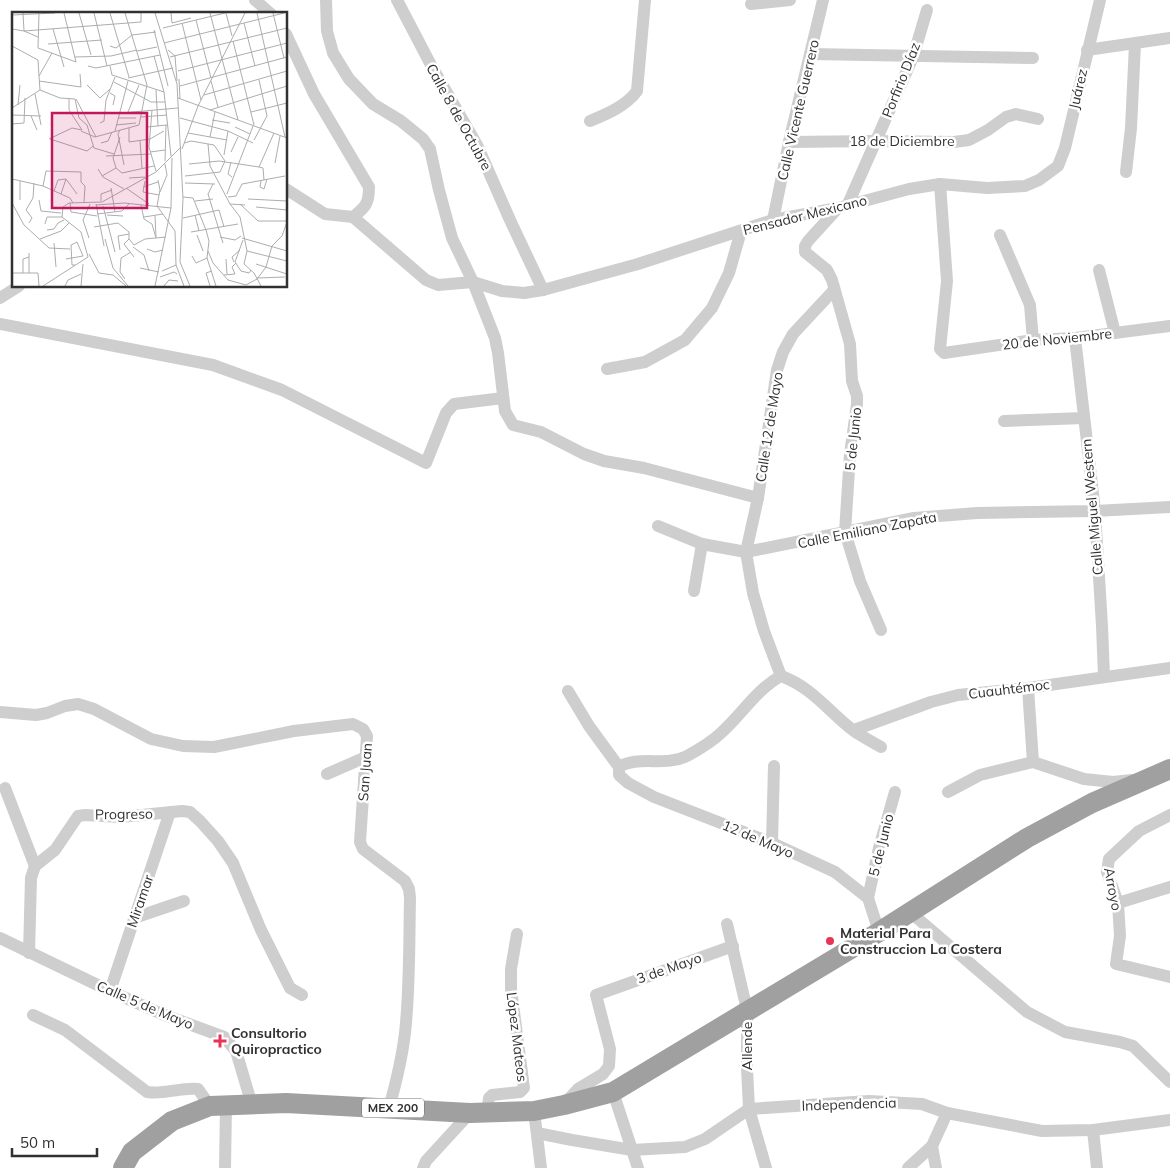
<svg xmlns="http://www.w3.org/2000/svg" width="1170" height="1168" font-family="Mulish,sans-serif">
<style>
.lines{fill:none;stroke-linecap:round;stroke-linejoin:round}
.minor{stroke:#cecece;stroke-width:12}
.trunk{stroke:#a0a0a0;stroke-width:20}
.poi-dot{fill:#e93357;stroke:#fff;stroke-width:2}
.labels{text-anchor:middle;stroke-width:5;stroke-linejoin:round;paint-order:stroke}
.shield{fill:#fff;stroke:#6f6f6f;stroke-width:1}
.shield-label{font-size:12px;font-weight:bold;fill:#313131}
.street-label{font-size:14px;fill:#313131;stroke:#fff}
.poi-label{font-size:14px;font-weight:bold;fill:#313131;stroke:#fff;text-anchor:start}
.inset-road{fill:none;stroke:#adadad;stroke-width:1}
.view{fill:#c2185b;fill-opacity:0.15;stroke:#c2185b;stroke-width:2.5}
.inset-edge{fill:none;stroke:#313131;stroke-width:2.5}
</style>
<rect width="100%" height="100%" fill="#fff"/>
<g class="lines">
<!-- minor -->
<g class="minor">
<polyline points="255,0 271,14"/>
<polyline points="326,0 327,31 333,53 349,79 373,104 401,121 423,139 430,149 439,190 452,238 473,282 495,338 498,353 505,411 513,425 541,432 584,454 604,461 644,468 758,498"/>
<polyline points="397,0 431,65 477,145 510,220 543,290"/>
<polyline points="751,4 790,0"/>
<path d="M286,34L314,94L369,187C369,203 366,207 353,217L325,214L286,189"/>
<polyline points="1087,50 1170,38"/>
<polyline points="810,54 1033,58"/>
<path d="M590,121C607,114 626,106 637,91L645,0"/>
<polyline points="789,142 876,141 954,142 969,140 988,130 1006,117 1016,114 1038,119"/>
<polyline points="1126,172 1131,128 1135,44"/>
<polyline points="940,184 947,281 940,349 944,353 1033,340 1075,338 1170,326"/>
<polyline points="848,204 913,57 927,10"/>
<polyline points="838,208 808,241 805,246 805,252 827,270 832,280 850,344 852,381 857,396 857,404 850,454 845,532 860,581 881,630"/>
<polyline points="353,217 426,280 438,285 473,282 502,291 524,293 543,290 638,264 773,220 838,208 909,189 940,184 987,188 1025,186 1039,180 1058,166 1065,148 1100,0"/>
<polyline points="773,220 789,142 823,0"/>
<polyline points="1000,235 1030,305 1033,340"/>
<polyline points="1099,270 1115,333"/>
<polyline points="0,298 19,286"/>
<polyline points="0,324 213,365 282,390 426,463 446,413 454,404 503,398"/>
<polyline points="1075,338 1095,511 1102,626 1104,676"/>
<polyline points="607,369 645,362 685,340 712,308 729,273 741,231"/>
<polyline points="1004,421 1084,418"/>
<polyline points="658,526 702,544 746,552 914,518 977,513 1095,511 1170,507"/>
<polyline points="694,591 702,544"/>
<polyline points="781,676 764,631 753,593 746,552 758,498 777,370 783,352 793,334 834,290"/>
<polyline points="1028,688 1033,762"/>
<polyline points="568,691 589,726 619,767"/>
<path d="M0,712L36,715L47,713L65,706L78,704L94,709L151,739L183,746L214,747L294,731L353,724L363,729L367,736L360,842L363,849L405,881L409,889L410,898C409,943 410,988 405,1033C402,1058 396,1083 389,1108"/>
<polyline points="854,730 931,702 958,695 1028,688 1170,668"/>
<polyline points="619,767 619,775 628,783 654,797 772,843 835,872 868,898 879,932"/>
<path d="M619,767C638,755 665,767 687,756C698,750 713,741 722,732C742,714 757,689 781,676C812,687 829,712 854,731C863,737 872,742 881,747"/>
<polyline points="327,774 366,757"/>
<polyline points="5,788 35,866"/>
<polyline points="948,792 980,775 1033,762 1084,779 1113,782 1132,780"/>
<polyline points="1170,815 1139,831 1109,859 1107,872 1118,903 1120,936 1116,964 1170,977"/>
<polyline points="772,843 774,766"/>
<polyline points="868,898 879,848 895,792"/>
<polyline points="1118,903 1170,887"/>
<polyline points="910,912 1027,1012 1065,1032 1120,1042 1133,1046 1170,1082"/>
<polyline points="134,918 184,901"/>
<polyline points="727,924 747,1010 747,1068 749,1109 766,1168"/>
<polyline points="0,938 110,991 162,1014 224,1037 236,1051 252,1105"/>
<polyline points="29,953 31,878 35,866 55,850 78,816 85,815 121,817 182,811 190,812 200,821 218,841 233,863 261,930 290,988 302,995"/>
<polyline points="110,991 170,812"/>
<path d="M33,1015L65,1030L147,1092C164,1095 181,1087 198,1089L210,1106"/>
<polyline points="613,1092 638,1168"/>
<polyline points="565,1103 578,1089 603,1074 609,1066 610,1049 596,995 733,946"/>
<polyline points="534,1111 541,1168"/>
<polyline points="487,1113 489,1098 492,1095 520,1092 524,1088 511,989 511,969 517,934"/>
<polyline points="1093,1130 1097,1168"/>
<polyline points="537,1133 572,1140 632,1150 685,1147 705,1139 749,1109 869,1101 922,1104 947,1113 1042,1131 1093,1130 1170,1120"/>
<polyline points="932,1146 936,1168"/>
<polyline points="225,1168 226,1105"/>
<polyline points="423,1168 426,1161 470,1113"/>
<polyline points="908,1168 932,1146 947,1113"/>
</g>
<!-- trunk -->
<polyline class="trunk" points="123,1168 132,1152 172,1121 210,1106 286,1103 470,1113 534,1111 564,1105 613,1092 879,932 1027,838 1092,803 1170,769"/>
</g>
<!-- markers -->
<g class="poi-dot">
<circle cx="830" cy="941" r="5"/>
<path d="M217.5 1033.5h5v5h5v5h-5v5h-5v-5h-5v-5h5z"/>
</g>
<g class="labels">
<!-- shield labels -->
<rect class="shield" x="362" y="1098.5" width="62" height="19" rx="4"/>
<g class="shield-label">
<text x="393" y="1112">MEX 200</text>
</g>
<!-- street labels -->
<g class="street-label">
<text transform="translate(901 80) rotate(-68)" y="5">Porfirio Díaz</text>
<text transform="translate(1078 89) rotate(-77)" y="5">Juárez</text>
<text transform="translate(798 110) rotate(-77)" y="5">Calle Vicente Guerrero</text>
<text transform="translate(459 117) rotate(61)" y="5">Calle 8 de Octubre</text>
<text x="902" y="146">18 de Diciembre</text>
<text transform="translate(805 215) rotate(-14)" y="5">Pensador Mexicano</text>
<text transform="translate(1057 339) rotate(-6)" y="5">20 de Noviembre</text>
<text transform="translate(769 427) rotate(-81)" y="5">Calle 12 de Mayo</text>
<text transform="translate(853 439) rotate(-84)" y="5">5 de Junio</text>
<text transform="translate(1092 507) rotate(-95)" y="5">Calle Miguel Western</text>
<text transform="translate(867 530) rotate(-11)" y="5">Calle Emiliano Zapata</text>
<text transform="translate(1009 689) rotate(-7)" y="5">Cuauhtémoc</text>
<text transform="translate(365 772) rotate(-86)" y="5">San Juan</text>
<text transform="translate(124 814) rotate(-1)" y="5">Progreso</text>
<text transform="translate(758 839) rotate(23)" y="5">12 de Mayo</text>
<text transform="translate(881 845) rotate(-76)" y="5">5 de Junio</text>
<text transform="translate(1113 889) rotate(79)" y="5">Arroyo</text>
<text transform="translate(140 901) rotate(-71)" y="5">Miramar</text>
<text transform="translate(669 968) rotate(-19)" y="5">3 de Mayo</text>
<text transform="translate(145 1005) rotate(23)" y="5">Calle 5 de Mayo</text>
<text transform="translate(517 1037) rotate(83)" y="5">López Mateos</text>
<text transform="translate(747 1046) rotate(-90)" y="5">Allende</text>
<text transform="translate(849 1104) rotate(-2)" y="5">Independencia</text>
</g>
<!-- poi labels -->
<g class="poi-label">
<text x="840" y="938">Material Para<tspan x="840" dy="16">Construccion La Costera</tspan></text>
<text x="231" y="1038">Consultorio<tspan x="231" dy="16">Quiropractico</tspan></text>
</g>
</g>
<!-- overview -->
<g transform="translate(12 12)">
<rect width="275" height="275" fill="#fff"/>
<path class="inset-road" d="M11,1L12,19L26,25M27,1L26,36L64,50M52,1L64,50M67,1L79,43M82,1L95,54M98,1L117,65M143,1L165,72L171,187L168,250L178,274M159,1L160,11L179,6M198,1L226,108M214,1L220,24M245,1L273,125M261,1L272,46M0,3L43,1M184,8L199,66M170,11L189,88M232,11L243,54M151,16L213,1M0,17L12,19L129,10V1M41,17L52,55M142,18L156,74M221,29L242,113M152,31L272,1M36,32L90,28M0,34L26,48L27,64M98,34L104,36L120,23L144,20M156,38L163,44L165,69M125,39L145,35M142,44L152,80L159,144M63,45L99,44L125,38M158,45L275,16M76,54L84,56L148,43M98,54L100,63L152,80M166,59L275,31M116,66L161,56M167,67L168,87M27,69L69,75L68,62M199,69L206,95M102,70L139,90H153M75,73L88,86L98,77M168,74L275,45M28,78L27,64L40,41M28,78L48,86L63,87M144,78L146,114M98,81L103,84L101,93M23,82L29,113M192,83L275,59M166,86L275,126M63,87L67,106L75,113L82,136L102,142M64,87L84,125M6,93L8,73M0,96L28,78M140,98L137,135L144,159M198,98L275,74M116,100L127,73M239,100L275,91M109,101L166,96M0,103L29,104M19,104L25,118M129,105L155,103M106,106H124M168,106L216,119L241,131M200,108L218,111M88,111L92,109L94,88L103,65M0,112L12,111L13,86M104,113L124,111M135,115L155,113M223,115L238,122M117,116V130L138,127L152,119M108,118L106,122L112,153M69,119L83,125L127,113L135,73L113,1M103,119L116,69M176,121L215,128M198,125L203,100M275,126V147M37,127L60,116L70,118L57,98V86M38,127L75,139L81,134M242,128L255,104L247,68M128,129L130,156M89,131L96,129L100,120M172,131L179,129L202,133L213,149L208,160L173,164M196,132L198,154L218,192L228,205L235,239L232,252L242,261L249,274M170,137L186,94L233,1M138,140L153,138M219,140L226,125M212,143L216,119M94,144L139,142M153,149L154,113M219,150L216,162L220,165M263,151L268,124M177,152L207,149L247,155M247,155L262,121M247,155L251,156L252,168M104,156L101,146L108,125M86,157L91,165L112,177M110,161L142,154M90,164L104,156L110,161M117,166L133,165M0,167L31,174L58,186L61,191M54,167L65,182M146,168L148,178L145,194L163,219L164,253L172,274M8,169V188M133,169L131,180L147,183M249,169L248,175L252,177L255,167M173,171L203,172M201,172L196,182L211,231M31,174L34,159L69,160V170L73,174L72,191M131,175L146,170M99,176L103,200M114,176L137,192M42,179L46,168L54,167M148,180L155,163L153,152M49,182L54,167M215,182L241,114M171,185L181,186L194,218L197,229L195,246L204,274M216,185L224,184L230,172L273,164M236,187L275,189M27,188L29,199L49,201M89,189V182L100,178M183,189L201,187M0,191L12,213L37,236L58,237M58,191L59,200L85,204M84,192L92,234M218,192L233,193M228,192L246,209M84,193L112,191L159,196M129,193L132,207L140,212L144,226M91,194L103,240M244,195L275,198M85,202L110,199L117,192M95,203L111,204M183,203L187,219M143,204L144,225M132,205L151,202M171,206L207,198L212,215M246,209H275M17,211L20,206L14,198L21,186L22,171M33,212L35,205H50M82,215L106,211L117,220V227L122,233M35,218L42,217L46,211L52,208M179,220L226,212M185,223L191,239M208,225L223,228L229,224M77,226L71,208L78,192M230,226L275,239M28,227L49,219L57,211M93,227L101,256L116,274M117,227L112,232L122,245M231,228L223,250L229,259L237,261L239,258M42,231L44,255M122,233L133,227L154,225M121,235L132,243L137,259M135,237L143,240L151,238M108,238L106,224L117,222M196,239L201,251L216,268L234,273L245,267L254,255L260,234L270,224L275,210M235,239L275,249M17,241V261M77,242L87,261L101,263L114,274M180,244L184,251L195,246M54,247L71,244M214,247L215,262M222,250L220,245L228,238M244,252L275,262M63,253H60L59,233L65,230L71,244M128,256L147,260M150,259L164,253M0,261H26L27,274M11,261V247L17,245M212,263L223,262L220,255L224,251M148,265L162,260L165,262M245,266L273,265M113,267L108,260L109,246L119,240M31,274L76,245L69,220L50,205L51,195L57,191L90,190L144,160L169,135M53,274L56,268L69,262M69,274L71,252M143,274L159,196L160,146M152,274L157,268L166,269M198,274L194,261L200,259"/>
<path class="view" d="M40,101H135V196H40Z"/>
<rect width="275" height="275" class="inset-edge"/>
</g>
<!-- scale -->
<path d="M12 1148v8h85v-8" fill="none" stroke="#313131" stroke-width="2.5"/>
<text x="20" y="1148" font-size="15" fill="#313131" stroke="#ffffff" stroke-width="4" paint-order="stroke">50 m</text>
</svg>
